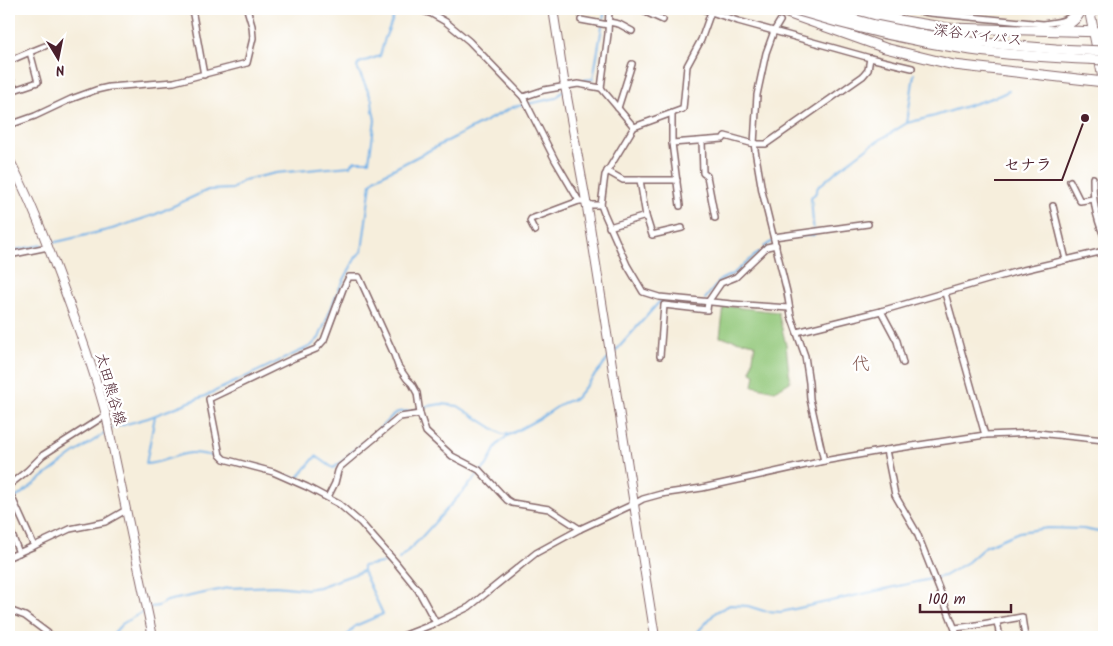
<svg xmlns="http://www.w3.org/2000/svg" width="1113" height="646" font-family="Kalam,'Klee One',sans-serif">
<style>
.green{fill:#92c779;stroke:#6e7352}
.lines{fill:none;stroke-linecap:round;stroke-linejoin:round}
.stream{stroke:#75b2e7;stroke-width:2}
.street-casing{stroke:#866769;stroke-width:8}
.secondary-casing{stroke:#866769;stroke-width:10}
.highway-casing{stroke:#866769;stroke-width:11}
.street{stroke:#fff;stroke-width:5}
.secondary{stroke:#fff;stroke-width:8}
.highway{stroke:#fff;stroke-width:9}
.highway-bridge-casing{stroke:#866769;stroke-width:11;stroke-linecap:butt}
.highway-bridge{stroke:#fff;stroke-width:9}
.labels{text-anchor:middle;stroke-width:5;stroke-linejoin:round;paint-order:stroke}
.street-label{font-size:15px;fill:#4a1f2b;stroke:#fff}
.quarter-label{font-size:18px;fill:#81554e;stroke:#fff}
.leader{fill:none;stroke:#4a1f2b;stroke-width:2}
.callout-dot{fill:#4a1f2b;stroke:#fff;stroke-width:2}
.callout-label{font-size:16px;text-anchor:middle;font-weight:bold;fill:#4a1f2b;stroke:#fff;stroke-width:5;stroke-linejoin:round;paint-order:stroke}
</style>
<rect width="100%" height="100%" fill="#fff"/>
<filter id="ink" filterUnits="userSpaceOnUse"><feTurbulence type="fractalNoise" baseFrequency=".02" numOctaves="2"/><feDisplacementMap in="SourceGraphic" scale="10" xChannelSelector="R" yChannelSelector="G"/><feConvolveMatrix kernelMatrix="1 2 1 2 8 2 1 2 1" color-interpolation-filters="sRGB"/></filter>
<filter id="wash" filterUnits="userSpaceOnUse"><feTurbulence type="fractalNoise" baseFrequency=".0096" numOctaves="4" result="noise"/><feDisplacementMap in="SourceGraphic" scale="20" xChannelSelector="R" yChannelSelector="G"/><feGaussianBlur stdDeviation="1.12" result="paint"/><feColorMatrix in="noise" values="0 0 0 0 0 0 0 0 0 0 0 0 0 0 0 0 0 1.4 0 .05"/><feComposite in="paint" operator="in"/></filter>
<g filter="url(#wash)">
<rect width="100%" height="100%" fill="#f6eedc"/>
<!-- green -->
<polygon class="green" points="724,306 778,312 786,345 790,382 775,391 753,386 755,374 751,372 755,344 720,337"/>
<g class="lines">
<!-- stream -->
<g class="stream">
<polyline points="571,83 573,81 593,79 605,9"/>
<polyline points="907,123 914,74"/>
<polyline points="52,243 112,229 154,215 208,190 232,189 244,180 276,173 350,166 355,161 369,161 375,120 373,110 372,100 357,67 359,63 380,56 385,38 397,9"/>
<path d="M764,247C774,237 800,236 814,235L811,197L815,194L818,187L839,169L870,146L907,123L935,116L998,96L1009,91"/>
<polyline points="9,251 42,245"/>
<polyline points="705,299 720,280 734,273 759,252"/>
<polyline points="613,354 660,301 701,303 702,303"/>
<path d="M155,416L146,464C161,463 175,455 190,453C199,452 210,456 219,457"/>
<polyline points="112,428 148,418 205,396 311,346 319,338 338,291 356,257 362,251 371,183 376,178 513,107 556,98 564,90"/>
<polyline points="255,465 270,469"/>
<polyline points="288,476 297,479 316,456 333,468 343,461 354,450 369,439 392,416 398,412 412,411 423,407 441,404 458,406 502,434 507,434"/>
<polyline points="9,499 17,497 72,455 108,431"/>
<polyline points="399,559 418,541 487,465 497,445 507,436 542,417 563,403 576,398 608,359"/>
<polyline points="151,607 158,606 167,601 228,588 275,586 306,589 319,587 363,571"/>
<polyline points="110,637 122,624 144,611"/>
<polyline points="343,637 349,634 355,626 383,614 363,571 363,566 388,562"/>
<polyline points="693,637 716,612 730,605 748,606 764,611 781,612 944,576 968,562 986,546 1019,532 1048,528 1083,529 1104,533"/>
</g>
</g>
</g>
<g filter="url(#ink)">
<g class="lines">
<defs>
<g id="street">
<polyline points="192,9 204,75"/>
<polyline points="370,9 386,9"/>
<polyline points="417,9 432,14 446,22 469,41 523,97 555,160 579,201 586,201 591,205 601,205 604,213 627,265 643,292 659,297 732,304 789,308"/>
<polyline points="639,9 663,20"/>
<polyline points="702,9 738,21 870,58 912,68"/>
<path d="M906,9L930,13L1043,24C1056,22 1071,22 1075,9"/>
<polyline points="581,20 608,25"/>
<polyline points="780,21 774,31 766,53 757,95 754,144 762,191 787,292 791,316 805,356 809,383 810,399 824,461"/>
<polyline points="609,22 619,24 632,31"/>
<polyline points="30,52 45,46"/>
<polyline points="9,61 30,52 38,82 14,90 9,72"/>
<polyline points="601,88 608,34 609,9"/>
<polyline points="523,97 544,90 578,84 601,88 634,127 683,109 687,66 701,40 711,12"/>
<polyline points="618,108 632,64"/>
<polyline points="672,114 672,143 680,206"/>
<polyline points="9,122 15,123 35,116 71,99 96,90 109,87 174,82 247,63 253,38 252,26 247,9"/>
<polyline points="702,141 703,173 707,176 715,218"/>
<polyline points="672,143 723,139 725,136 754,144 766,144 863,76 868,70 870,58"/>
<polyline points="607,171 623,180 677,180"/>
<path d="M1093,178C1093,199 1095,216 1104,236"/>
<polyline points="640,180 646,216 652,235 682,228"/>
<polyline points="1070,181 1080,201 1093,199"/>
<polyline points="601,205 605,175 634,127"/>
<polyline points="1053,206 1066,260"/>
<polyline points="609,227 646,216"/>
<polyline points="535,231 530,221 531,219 579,201"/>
<polyline points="774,237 868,224"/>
<polyline points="9,255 48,247"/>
<polyline points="945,293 985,435"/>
<polyline points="881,311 897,341 903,363"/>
<polyline points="797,332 881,311 1015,272 1104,251"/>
<polyline points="660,356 664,305 707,310 708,302 721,283 736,277 767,247 776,245"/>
<polyline points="886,450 895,495 917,533 958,637"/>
<polyline points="9,485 27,471 43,455 106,415"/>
<polyline points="9,491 34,546"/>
<polyline points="328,497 335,483 338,471 340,467 400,417 420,414"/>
<polyline points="9,527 19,553"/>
<polyline points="9,557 34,546 70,529 105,522 126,510"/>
<polyline points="9,610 25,616 53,637"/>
<polyline points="997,622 1000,637"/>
<polyline points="436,623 418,590 397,564 361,523 339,504 307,487 273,472 224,459 220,455 209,399 294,358 316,349 324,340 343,289 349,277 359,277 393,352 398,366 407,379 412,384 417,393 420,414 426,432 452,456 479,470 507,500 512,503 549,509 580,529"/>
<polyline points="955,628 971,626 1022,617 1025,637"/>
<polyline points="400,637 436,623 469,607 536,553 580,529 634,504 643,499 661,494 702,488 824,461 886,450 985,435 1038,433 1104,440"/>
</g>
<g id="secondary">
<polyline points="553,9 565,86 586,201 655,637"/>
<path d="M9,159C33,204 50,252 68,300C82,338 96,376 106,415L153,637"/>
</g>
<g id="highway">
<polyline points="776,9 885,48 954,65 1104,82"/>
<polyline points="831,9 948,28 1104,32"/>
<polyline points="1089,9 1104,83"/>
<polyline points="1104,9 1104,12"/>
<path d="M1058,29C1070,24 1077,20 1082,9"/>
</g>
</defs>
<!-- street casing -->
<use href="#street" class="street-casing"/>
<!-- secondary casing -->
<use href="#secondary" class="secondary-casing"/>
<!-- highway casing -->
<use href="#highway" class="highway-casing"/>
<!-- street -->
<use href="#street" class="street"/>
<!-- secondary -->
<use href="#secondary" class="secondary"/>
<!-- highway -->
<use href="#highway" class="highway"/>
<defs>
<g id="highway-bridge">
<path d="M792,9C850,27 910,41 971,50C1015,56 1060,58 1104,60"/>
<polyline points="817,9 875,25 920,34 972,42 1056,49 1104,51"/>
</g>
</defs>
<!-- highway-bridge casing -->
<use href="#highway-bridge" class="highway-bridge-casing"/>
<!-- highway-bridge -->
<use href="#highway-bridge" class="highway-bridge"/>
</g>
</g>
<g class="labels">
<!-- street labels -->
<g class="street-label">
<text transform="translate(978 35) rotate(7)" y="5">深谷バイパス</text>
<text transform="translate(111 389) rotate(74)" y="5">太田熊谷線</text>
</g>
<!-- quarter labels -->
<g class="quarter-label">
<text x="861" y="370">代</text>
</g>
</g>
<!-- callouts -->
<path class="leader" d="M1085 118L1062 180H994"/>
<circle class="callout-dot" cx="1085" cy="118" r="5"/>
<g class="callout-label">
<text x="1028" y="170">セナラ</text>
</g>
<!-- margin -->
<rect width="1113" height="646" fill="none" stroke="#fff" stroke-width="30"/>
<!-- north arrow -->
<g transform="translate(58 58) rotate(170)" stroke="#ffffff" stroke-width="4" paint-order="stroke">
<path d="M0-4L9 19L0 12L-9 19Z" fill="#4a1f2b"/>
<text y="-8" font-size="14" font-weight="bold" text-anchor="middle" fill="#4a1f2b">N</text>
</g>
<!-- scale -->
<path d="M920 604v8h91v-8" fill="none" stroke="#4a1f2b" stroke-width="2.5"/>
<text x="928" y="604" font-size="15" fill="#4a1f2b" stroke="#ffffff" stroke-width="4" paint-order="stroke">100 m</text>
</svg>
